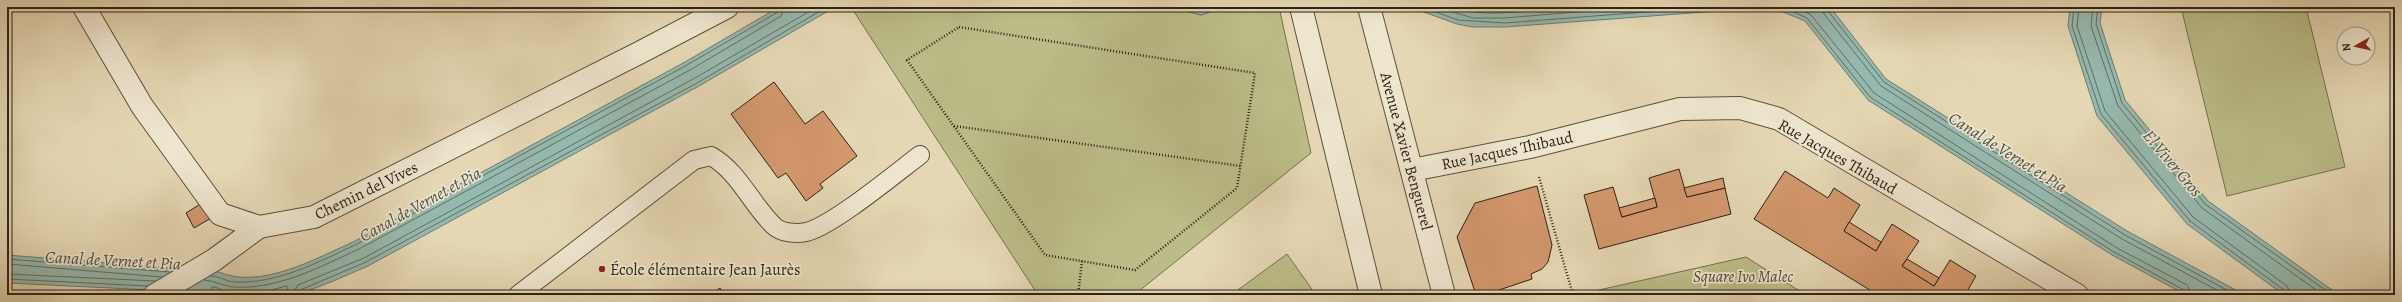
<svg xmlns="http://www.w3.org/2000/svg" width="2402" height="302" font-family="Alegreya,serif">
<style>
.green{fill:#bbbc88;stroke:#747050}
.water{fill:#96b9af;stroke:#6c7d73}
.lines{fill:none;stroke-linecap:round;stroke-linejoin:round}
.shore{stroke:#626e64;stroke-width:1}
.building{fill:#d4986d;stroke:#2d2319}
.lane-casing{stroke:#5b5040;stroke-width:20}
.street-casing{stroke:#5b5040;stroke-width:24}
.path{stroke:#2d2319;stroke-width:2.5;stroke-dasharray:1 2;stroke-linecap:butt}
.lane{stroke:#eee5ce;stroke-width:18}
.street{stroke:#eee5ce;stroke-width:22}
.poi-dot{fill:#8f2418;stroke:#eee5ce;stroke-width:1.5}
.labels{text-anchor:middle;stroke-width:3.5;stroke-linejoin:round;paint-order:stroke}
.street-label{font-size:16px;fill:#2d2319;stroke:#eee5ce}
.poi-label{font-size:16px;fill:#2d2319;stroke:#eee5ce;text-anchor:start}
.park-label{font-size:16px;font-style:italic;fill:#504935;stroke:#eee5ce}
.water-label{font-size:17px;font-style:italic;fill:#4c5046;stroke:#eee5ce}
</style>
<rect width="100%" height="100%" fill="#e5d7b3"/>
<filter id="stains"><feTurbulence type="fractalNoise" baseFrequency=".005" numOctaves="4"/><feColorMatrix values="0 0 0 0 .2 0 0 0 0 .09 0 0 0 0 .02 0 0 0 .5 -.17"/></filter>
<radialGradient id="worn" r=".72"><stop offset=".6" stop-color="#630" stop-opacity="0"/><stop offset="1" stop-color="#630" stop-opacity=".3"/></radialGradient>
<!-- green -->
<g class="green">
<polygon points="851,7 1171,7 1201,15 1225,7 1279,7 1311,153 1134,295 1038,295"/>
<polygon points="2181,7 2306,7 2345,167 2227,196"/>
<polygon points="1287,254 1316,295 1231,295"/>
<polygon points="1746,257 1806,295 1581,294"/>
</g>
<!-- water -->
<g class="water">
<path d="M779,7H835L699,86L368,266L331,282L297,295H200L193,292L7,283V255L219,272C261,290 317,258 355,241L685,62Z"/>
<polygon points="1171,7 1225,7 1201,15"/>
<polygon points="1410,7 1830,7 1886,79 2127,231 2245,295 2186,295 2112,255 1868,100 1805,21 1771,7 1505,27 1472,27 1457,24"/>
<polygon points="2070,7 2102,7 2100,23 2125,100 2208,201 2339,295 2284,295 2187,224 2097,116 2068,26"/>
</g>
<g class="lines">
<!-- shore -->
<g class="shore">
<polyline points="1422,7 1458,20 1505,23 1710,7"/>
<polyline points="1436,7 1473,18 1505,18 1635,7"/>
<path d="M1454,7C1487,19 1527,10 1561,7"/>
<polyline points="1782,7 1807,18 1870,97 2114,252 2184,290 2187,295"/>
<polyline points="1797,7 1811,15 1874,93 2117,248 2187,285 2192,295"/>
<polyline points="1822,7 1824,14 1881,86 2122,239 2226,295"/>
<polyline points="1827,7 1828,11 1884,82 2125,235 2236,295"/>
<polyline points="2074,7 2072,26 2101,114 2190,221 2284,290 2286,295"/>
<polyline points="2079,7 2077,26 2105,111 2193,217 2287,286 2291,295"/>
<polyline points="2093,7 2091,26 2118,106 2202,208 2323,295"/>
<polyline points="2098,7 2096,24 2122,103 2205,204 2332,295"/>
<polyline points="7,259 170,272"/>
<polyline points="7,264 162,277"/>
<polyline points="7,274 155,281"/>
<path d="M211,276C220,276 227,282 235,282C277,284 319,262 357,244L687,65L778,12L780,7"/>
<polyline points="7,279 148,286"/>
<path d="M204,280C215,281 224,286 233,287C277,290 320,267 359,249L690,70L781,16L785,7"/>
<path d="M211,295L212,287C218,287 223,291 230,293C248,296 269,291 286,286L288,287L286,295"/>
<polyline points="292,295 298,285 364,258 695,78 817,7"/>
<polyline points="297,295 300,290 366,262 697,83 827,7"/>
</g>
</g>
<!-- building -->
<g class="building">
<polygon points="774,82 805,124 823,111 857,156 820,184 823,188 806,201 786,173 778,178 731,114"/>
<polygon points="1679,169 1687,197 1725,188 1731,214 1599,249 1584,195 1613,187 1622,217 1657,207 1649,178"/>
<polygon points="1785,171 1828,198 1834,188 1860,205 1844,231 1876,251 1892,224 1919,241 1902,266 1934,286 1950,260 1976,276 1965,295 1878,295 1754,219"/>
<polygon points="1723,178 1725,188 1687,197 1684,188"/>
<polygon points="1537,186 1552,245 1548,262 1542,269 1531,274 1532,279 1484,295 1476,295 1457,237 1475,203"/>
<polygon points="1655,198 1657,207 1622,217 1619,208"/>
<polygon points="202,203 213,217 194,228 186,213"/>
<polygon points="1849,222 1881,242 1876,251 1844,231"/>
<polygon points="1907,259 1939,278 1934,286 1902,266"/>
<polygon points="720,288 724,295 710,295"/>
</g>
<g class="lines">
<defs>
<path id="lane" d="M518,295L694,160L711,156C739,172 751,204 774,226C781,233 797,234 806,232C831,227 896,173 920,155"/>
<g id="street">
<polyline points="84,7 142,106 220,214 259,227 314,217 639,53 727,7"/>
<polyline points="1301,7 1371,295"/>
<polyline points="1369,7 1444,295"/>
<polyline points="1412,170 1530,147 1680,109 1740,108 1779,119 2077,295"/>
<polyline points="155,295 214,260 259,227"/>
</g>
</defs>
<!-- lane casing -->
<use href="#lane" class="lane-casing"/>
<!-- street casing -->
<use href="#street" class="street-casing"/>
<!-- path -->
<g class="path">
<polygon points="959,27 1255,73 1237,188 1135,270 1045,255 907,60"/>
<polyline points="954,126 1241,166"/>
<polyline points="1539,177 1573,295"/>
<polyline points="1078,295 1082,261"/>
</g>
<!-- lane -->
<use href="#lane" class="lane"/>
<!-- street -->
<use href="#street" class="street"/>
</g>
<!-- markers -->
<circle class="poi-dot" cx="602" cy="269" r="4"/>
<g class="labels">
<!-- street labels -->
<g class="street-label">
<text transform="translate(1507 150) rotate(-12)" y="6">Rue Jacques Thibaud</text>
<text transform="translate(1407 151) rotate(75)" y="6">Avenue Xavier Benguerel</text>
<text transform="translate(1838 156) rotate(30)" y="6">Rue Jacques Thibaud</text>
<text transform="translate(366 190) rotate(-26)" y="6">Chemin del Vives</text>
</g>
<!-- poi labels -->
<g class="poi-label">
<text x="610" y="275">École élémentaire Jean Jaurès</text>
</g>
<!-- park labels -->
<g class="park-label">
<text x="1743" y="282">Square Ivo Malec</text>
</g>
<!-- water labels -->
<g class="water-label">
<text transform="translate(2008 152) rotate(32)" y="6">Canal de Vernet et Pia</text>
<text transform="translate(2173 163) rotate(50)" y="6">El Viver Gros</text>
<text transform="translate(420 204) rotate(-29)" y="6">Canal de Vernet et Pia</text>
<text transform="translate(113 260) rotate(3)" y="6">Canal de Vernet et Pia</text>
</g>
</g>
<!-- margin -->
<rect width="2402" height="302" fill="none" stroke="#e5d7b3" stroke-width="24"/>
<rect x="8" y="8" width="2386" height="286" fill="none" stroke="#2d2319" stroke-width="2"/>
<rect x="12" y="12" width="2378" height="278" fill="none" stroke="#2d2319"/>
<!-- north arrow -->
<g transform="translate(2356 46) rotate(262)"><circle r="19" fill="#eee5ce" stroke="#a19786"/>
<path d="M0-3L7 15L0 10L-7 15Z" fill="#8f2418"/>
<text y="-6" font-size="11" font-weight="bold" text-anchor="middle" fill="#2d2319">N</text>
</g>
<rect width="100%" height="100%" filter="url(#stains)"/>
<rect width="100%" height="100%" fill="url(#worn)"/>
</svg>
